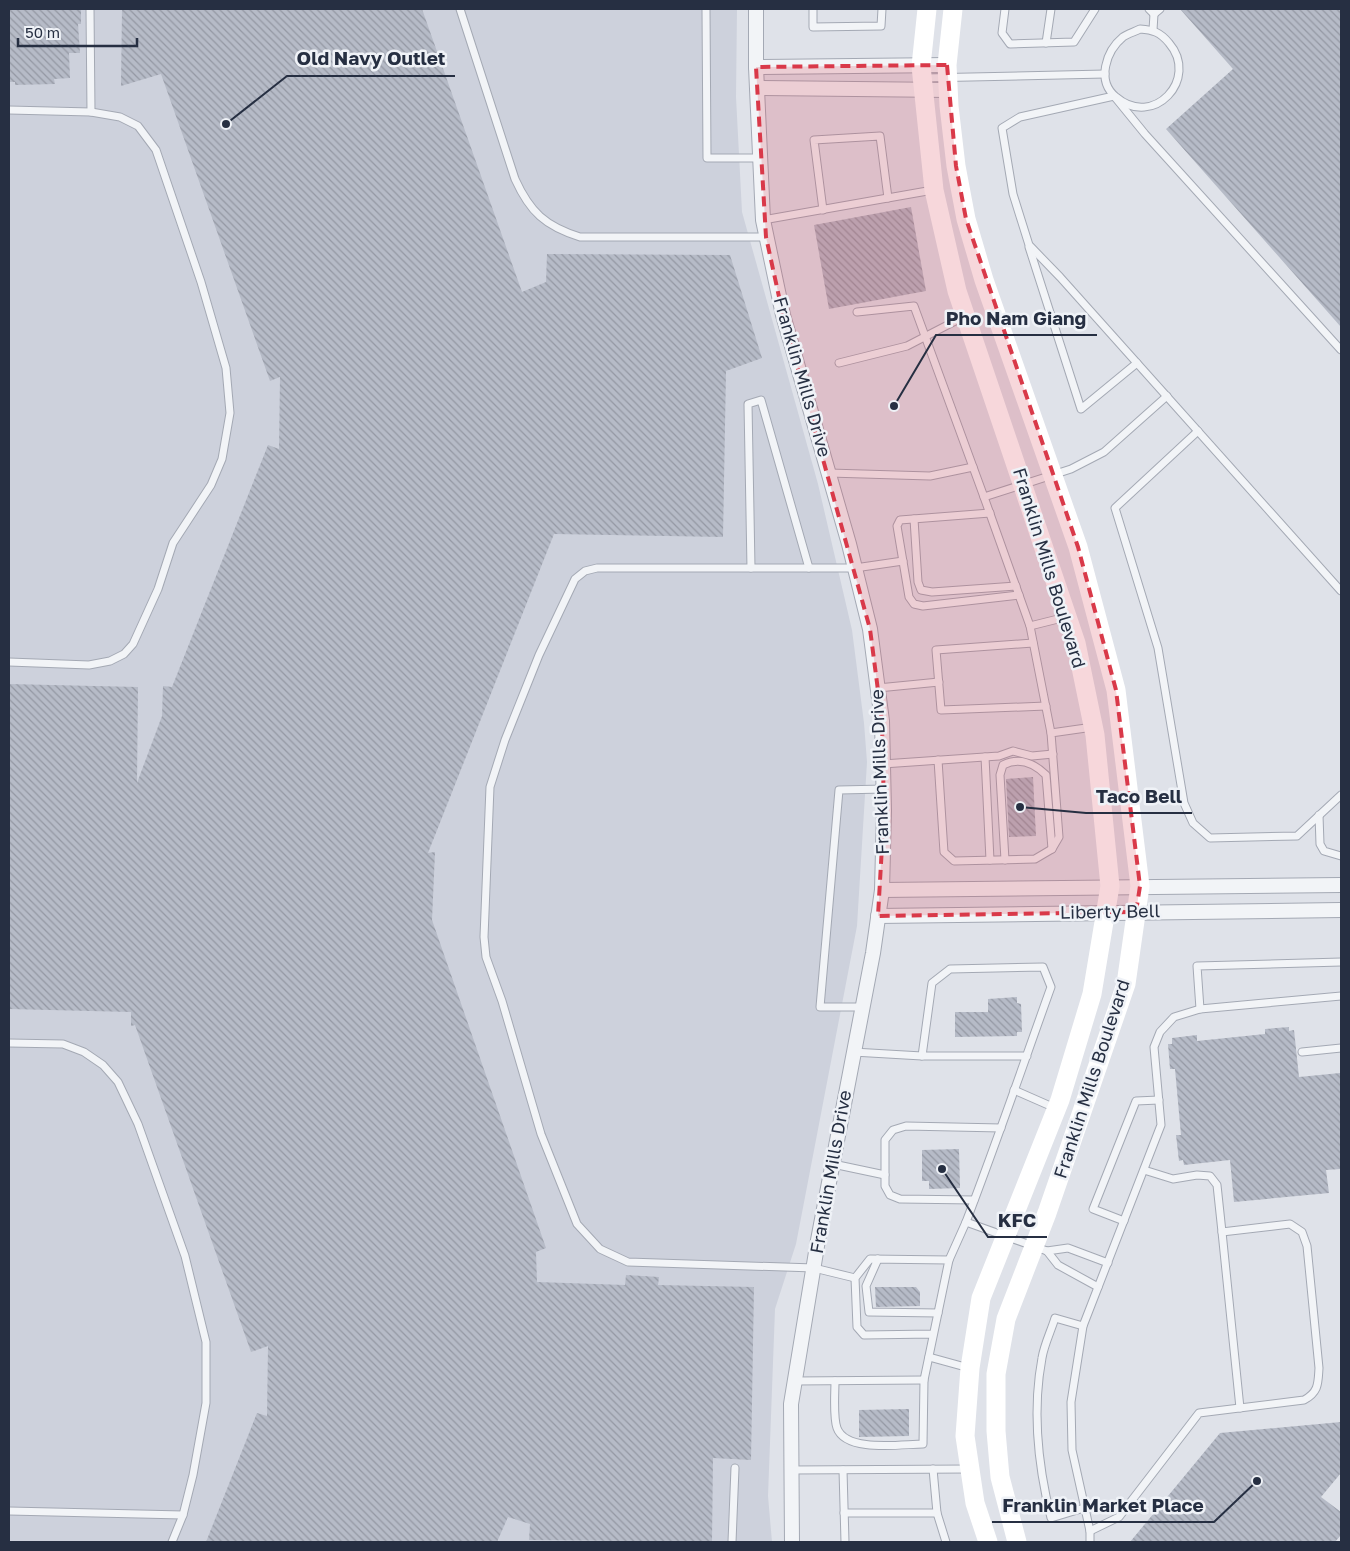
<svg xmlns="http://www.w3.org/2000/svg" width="1350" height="1551" font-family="'Golos Text',sans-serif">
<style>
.built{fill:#cdd1dc}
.building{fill:url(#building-back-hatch)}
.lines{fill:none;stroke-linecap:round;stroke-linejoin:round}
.lane-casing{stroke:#a4a9b4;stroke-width:9}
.street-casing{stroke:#a4a9b4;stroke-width:16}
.lane{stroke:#f2f4f7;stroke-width:7}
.street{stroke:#f2f4f7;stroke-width:14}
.secondary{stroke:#fff;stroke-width:19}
.marked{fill:#d93949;fill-opacity:0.2;stroke:#d93949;stroke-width:4;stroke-dasharray:10 6;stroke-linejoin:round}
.labels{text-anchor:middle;stroke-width:5;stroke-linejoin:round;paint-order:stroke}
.street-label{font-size:18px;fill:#262f42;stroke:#eff2f7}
.leader{fill:none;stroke:#262f42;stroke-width:2}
.callout-dot{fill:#262f42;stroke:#eff2f7;stroke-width:2}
.callout-label{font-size:19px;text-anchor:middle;font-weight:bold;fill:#262f42;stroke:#eff2f7;stroke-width:5;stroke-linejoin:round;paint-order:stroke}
</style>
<defs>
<pattern id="building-back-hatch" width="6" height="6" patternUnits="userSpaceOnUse" patternTransform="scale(1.25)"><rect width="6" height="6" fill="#b6bbc7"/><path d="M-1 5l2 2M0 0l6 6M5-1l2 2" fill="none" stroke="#9498a3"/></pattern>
</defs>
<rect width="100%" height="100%" fill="#dfe2e9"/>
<!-- built -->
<polygon class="built" points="9,9 737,9 736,97 742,212 818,484 852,630 864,723 867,762 857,926 796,1244 775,1309 768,1496 772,1542 9,1542"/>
<!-- building -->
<g class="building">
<polygon points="9,9 81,9 81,24 78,24 80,53 69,53 70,78 54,79 55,84 15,85 15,82 9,82"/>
<polygon points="122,9 422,9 522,292 546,282 547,254 730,255 762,358 726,371 723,537 554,534 428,853 435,852 432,920 546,1248 536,1252 537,1282 625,1285 626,1275 659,1277 658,1285 754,1287 751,1460 713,1458 712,1542 529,1540 530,1524 508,1517 497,1542 206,1542 257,1413 267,1416 268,1346 251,1352 135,1025 131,1026 131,1012 9,1009 9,684 138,687 137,783 162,716 163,686 172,687 268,445 279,449 280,377 270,381 161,74 121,86"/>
<polygon points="1180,9 1341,9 1341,327 1166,129 1233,69"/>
<polygon points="911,207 926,291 829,309 814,225"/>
<polygon points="1033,777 1036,836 1009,837 1006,779"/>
<polygon points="1017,997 1017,1003 1021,1004 1022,1032 1017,1032 1017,1036 955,1037 955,1012 988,1012 988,999"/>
<polygon points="1289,1027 1289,1031 1294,1030 1299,1077 1340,1073 1341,1169 1326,1170 1329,1193 1234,1202 1230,1160 1184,1165 1183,1160 1179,1161 1176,1135 1181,1135 1175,1069 1170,1069 1168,1044 1172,1044 1172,1038 1197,1035 1197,1041 1265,1034 1265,1029"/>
<polygon points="959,1149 960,1188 929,1189 929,1181 922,1181 922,1150"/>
<polygon points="875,1287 916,1287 920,1292 920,1306 876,1307"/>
<polygon points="909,1409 909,1436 859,1437 859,1410"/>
<polygon points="1341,1422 1341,1473 1321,1497 1341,1512 1341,1535 1335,1542 1130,1542 1220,1433"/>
</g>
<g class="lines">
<defs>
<g id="lane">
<polyline points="90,9 91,112"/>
<path d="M460,9L515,179C530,212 545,226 580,237H766"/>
<polyline points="706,9 707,158 760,158"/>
<polyline points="813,9 813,27 881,26 882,9"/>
<polyline points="1005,9 1002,33 1010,44 1074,42 1095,9"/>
<polyline points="1149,9 1154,14 1160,9"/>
<path d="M1140,29C1153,30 1160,32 1169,43C1200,79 1153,129 1116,97C1096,81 1106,51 1123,37C1127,34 1134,32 1140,29Z"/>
<polyline points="1153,30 1154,14"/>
<polyline points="1046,43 1051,9"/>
<polyline points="923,78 1105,74"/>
<polyline points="9,110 91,112 120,117 138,126 156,150 201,282 226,368 230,413 222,459 211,485 173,543 158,589 133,644 124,654 110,661 89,665 9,662"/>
<polyline points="823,210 814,140 880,136 888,198"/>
<polyline points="763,220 933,190"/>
<polyline points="1029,247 1081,409 1137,363"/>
<polyline points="857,312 914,306 984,497"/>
<polyline points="1341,350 1145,134 1114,96 1020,117 1002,128 1013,194 1029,245 1060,277 1341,591"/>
<polyline points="839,363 907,346 965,316"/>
<polyline points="1198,431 1115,508 1158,648 1184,803 1193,823 1210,838 1297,836 1341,795"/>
<polyline points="829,473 930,476 973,467"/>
<polyline points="990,513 900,520 897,526 909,597 914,604 923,606 1019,595"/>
<polyline points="914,519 918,582 921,590 932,592 1016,586"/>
<polyline points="751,568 748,404 761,400 809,568"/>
<polyline points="1030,626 1066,617"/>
<polyline points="1033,643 936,650 941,710 1046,706"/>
<polyline points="878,688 939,682"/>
<polyline points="1051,733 1030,626 984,497 1071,469 1104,452 1167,396"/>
<polyline points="985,757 990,860"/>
<polyline points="938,760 944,852 954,861 1035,859 1052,849 1059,837 1051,733 1093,727"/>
<polyline points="883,764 999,756 1013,751 1032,756 1053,754"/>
<polyline points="1319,815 1320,844 1324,851 1341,856"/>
<path d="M1005,860L1000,775L1003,765C1019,757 1034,763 1046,775L1052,849"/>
<polyline points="862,1007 820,1007 839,790 884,789"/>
<polyline points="1200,1009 1197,966 1341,962"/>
<polyline points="9,1043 63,1044 84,1052 103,1065 118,1082 138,1124 185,1256 206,1342 206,1403 193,1475 183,1515 172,1542"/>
<polyline points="853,1052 922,1056"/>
<polyline points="1302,1052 1341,1048"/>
<polyline points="1014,1090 1055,1108"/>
<polyline points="833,1164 885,1175"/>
<polyline points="974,1200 900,1199 890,1195 885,1186 885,1140 893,1130 906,1126 1001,1128"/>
<polyline points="1124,1221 1093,1209 1136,1101 1159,1100"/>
<path d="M966,1222C996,1144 1023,1065 1051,987L1043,967L950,969L932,983L922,1056H1027"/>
<polyline points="1222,1232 1240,1408"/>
<polyline points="1047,1251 1068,1248 1108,1263"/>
<polyline points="878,1259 866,1286 869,1312 938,1313"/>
<polyline points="949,1260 966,1222 1047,1251 1058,1265 1098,1287"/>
<polyline points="855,1278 814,1268 628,1262 600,1249 577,1224 541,1134 502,1001 486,957 484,937 490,787 505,740 539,655 575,579 585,571 597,568 855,568 903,561"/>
<path d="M1083,1326L1055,1318C1051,1331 1044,1345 1042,1358C1032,1411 1038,1466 1051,1518L1084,1508"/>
<polyline points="929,1357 969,1368"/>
<polyline points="795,1381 924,1380"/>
<path d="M835,1381C835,1393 833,1417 837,1428C846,1453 902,1444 923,1444L924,1380L949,1260L870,1259L855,1278L857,1327L864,1335L933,1334"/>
<polyline points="933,1469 937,1513 946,1542"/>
<polyline points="792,1470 969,1469"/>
<polyline points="843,1470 845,1542"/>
<polyline points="9,1511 183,1515"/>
<polyline points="844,1513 937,1513"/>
<path d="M1090,1531L1119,1517L1199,1413L1304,1400C1319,1392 1318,1383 1319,1368L1307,1246L1302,1232L1290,1224L1222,1232L1217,1185L1210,1176L1197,1175L1173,1179L1144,1170"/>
<polyline points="732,1542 735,1468"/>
<polyline points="1090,1542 1090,1531 1072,1450 1071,1402 1083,1326 1161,1125 1154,1047 1160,1032 1174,1017 1200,1009 1341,996"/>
</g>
<g id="street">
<polyline points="756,9 756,67 763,220 783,315 849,544 870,629 882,721 884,811 882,890 873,953 818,1240 791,1404 792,1542"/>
<polyline points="756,67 947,65"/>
<polyline points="757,88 948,90"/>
<polyline points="882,890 1341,885"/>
<polyline points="878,916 1341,910"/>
</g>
</defs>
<!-- lane casing -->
<use href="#lane" class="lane-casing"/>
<!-- street casing -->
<use href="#street" class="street-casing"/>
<!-- lane -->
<use href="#lane" class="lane"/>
<!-- street -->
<use href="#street" class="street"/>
<!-- secondary -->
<g class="secondary">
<polyline points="927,9 921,66 934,190 957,291 1076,643 1095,735 1110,886 1092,994 1060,1100 981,1298 970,1368 965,1436 975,1503 988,1542"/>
<polyline points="953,9 947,65 949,106 956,166 966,219 984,280 1078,547 1116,690 1140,886 1126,984 1047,1213 1006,1319 996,1374 996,1431 1000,1477 1017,1542"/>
</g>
</g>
<!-- marked area -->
<path class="marked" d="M947,65L956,166L966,219L1078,547L1116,690L1140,886L1136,912L878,916L884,811L882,721L870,629L783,315L766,237L756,67Z"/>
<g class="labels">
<!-- street labels -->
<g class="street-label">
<text transform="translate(802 377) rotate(74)" y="6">Franklin Mills Drive</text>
<text transform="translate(1049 568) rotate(73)" y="6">Franklin Mills Boulevard</text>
<text transform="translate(880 772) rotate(-92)" y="6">Franklin Mills Drive</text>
<text transform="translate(1110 912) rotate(-1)" y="6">Liberty Bell</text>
<text transform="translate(1092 1079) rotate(-72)" y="6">Franklin Mills Boulevard</text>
<text transform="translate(831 1172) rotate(-80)" y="6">Franklin Mills Drive</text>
</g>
</g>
<!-- callouts -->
<path class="leader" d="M226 124L287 76H455M894 406L936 335H1097M1020 807L1086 813H1192M942 1169L988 1237H1047M1257 1481L1214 1522H992"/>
<g class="callout-dot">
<circle cx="226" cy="124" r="5"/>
<circle cx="894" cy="406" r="5"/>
<circle cx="1020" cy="807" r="5"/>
<circle cx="942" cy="1169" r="5"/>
<circle cx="1257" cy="1481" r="5"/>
</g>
<g class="callout-label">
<text x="371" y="65">Old Navy Outlet</text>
<text x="1016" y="325">Pho Nam Giang</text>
<text x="1139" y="803">Taco Bell</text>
<text x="1017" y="1227">KFC</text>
<text x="1103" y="1512">Franklin Market Place</text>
</g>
<!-- border -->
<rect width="1350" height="1551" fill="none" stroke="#262f42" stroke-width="20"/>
<!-- scale -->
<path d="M18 38v8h119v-8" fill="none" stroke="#262f42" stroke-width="2.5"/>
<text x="25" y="38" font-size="15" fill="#262f42" stroke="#eff2f7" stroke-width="4" paint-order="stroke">50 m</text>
</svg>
